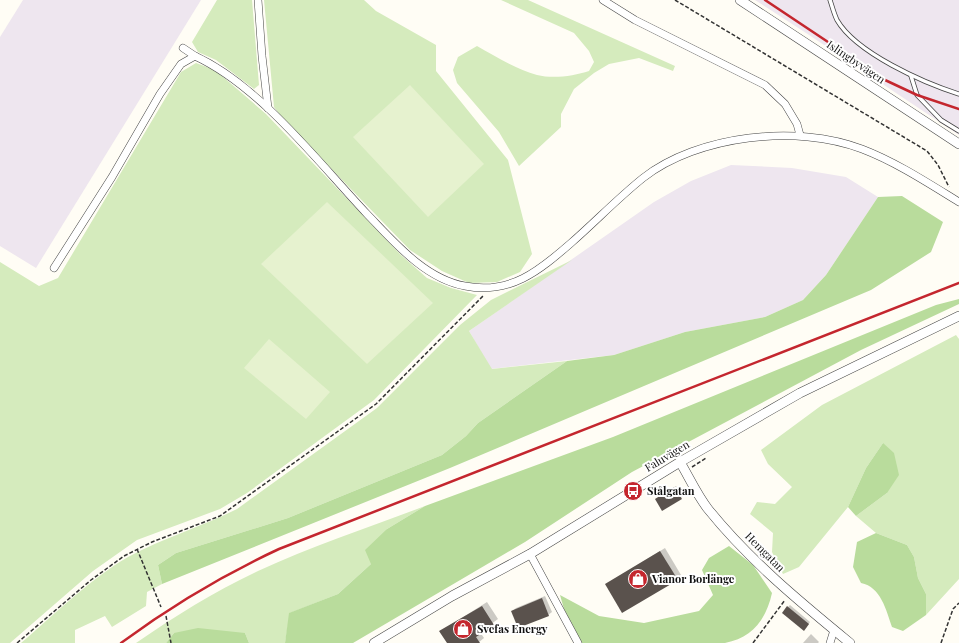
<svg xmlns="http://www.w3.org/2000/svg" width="959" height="643" font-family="'Playfair Display',serif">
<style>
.industrial{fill:#eee6ef}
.green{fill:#d5ebbd}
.forest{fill:#b9dc9c}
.pitch{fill:#e6f2cf}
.shadow{fill:#0003}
.building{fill:#5a524d}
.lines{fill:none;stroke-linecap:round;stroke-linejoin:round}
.service-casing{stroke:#444;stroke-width:5}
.minor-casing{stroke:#444;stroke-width:8}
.tertiary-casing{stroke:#444;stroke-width:10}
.path{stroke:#333;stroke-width:1.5;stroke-dasharray:4 2;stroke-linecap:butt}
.service{stroke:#fff;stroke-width:3.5}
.minor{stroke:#fff;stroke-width:7}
.tertiary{stroke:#fff;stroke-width:9}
.rail{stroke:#c4262e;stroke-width:2.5}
.labels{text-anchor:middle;stroke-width:4;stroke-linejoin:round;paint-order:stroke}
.street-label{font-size:11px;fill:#111;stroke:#fff}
.poi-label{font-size:11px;font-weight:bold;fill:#111;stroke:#fff;text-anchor:start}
</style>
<rect width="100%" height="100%" fill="#fffdf5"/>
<!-- industrial -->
<g class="industrial">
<polygon points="23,0 201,0 36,268 0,246 0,37"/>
<polygon points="755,0 959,0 959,135 806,33"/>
<polygon points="731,165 792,168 846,177 878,197 826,275 803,300 765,317 685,332 614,355 491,369 469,331 654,202 691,181"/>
</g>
<!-- green -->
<g class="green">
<polygon points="217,0 252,0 259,85 254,89 216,60 198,52 192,42"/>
<polygon points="264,0 364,0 376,11 436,45 436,71 508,160 532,254 520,272 497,282 469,283 442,271 410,250 283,119 274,107"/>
<path d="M501,0H528L675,66L673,71L639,58L609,64L594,73L574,89L561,114V127L519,166L499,132L457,83L453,70L458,57L477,46C495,56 517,70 537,75C553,79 574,76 589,71L594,62L589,51L574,33Z"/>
<polygon points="196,63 215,70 266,114 401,255 427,278 451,288 477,295 374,400 247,493 220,509 137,540 93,571 10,643 0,643 0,262 39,286 58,278 181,72"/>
<path d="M572,260L469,331L492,369L567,361L478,423L466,436L442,455L288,518L176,553L158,565L162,584L147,592L146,606L112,627L105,616L75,630V643H21C54,615 90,579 128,557C163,538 201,527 237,509L377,408L460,325L491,300Z"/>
<polygon points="956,335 959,339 959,579 926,615 926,594 918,578 914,557 907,545 876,533 856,516 887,493 883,443 866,468 848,507 799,567 783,574 772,552 773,533 750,514 757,502 775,504 792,487 768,464 761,450 822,405"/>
<path d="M425,506L387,529L371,564L338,594L290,613L285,643H249L245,633H174L166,643H136C175,616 215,591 258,571C312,546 370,527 425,506Z"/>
</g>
<!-- forest -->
<g class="forest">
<polygon points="902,196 943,222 931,252 871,290 450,468 162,584 158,565 176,553 288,518 442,455 466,436 478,423 567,361 614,355 685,332 765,317 803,300 826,275 878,197"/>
<polygon points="959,299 959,304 861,350 632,472 525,542 353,643 285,643 289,613 338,594 371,564 365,550 387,529 425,506 613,437 936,305"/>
<polygon points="883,443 894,453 899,475 887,493 856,516 848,507 866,468"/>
<path d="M876,533L907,545L914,557L918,578L926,594V615L903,631L892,627C886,610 881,587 861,583L853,567L857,542Z"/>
<path d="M729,546L753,565L772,593C766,620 752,638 725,643H582L564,609L560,595L599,616L644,623L699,611L713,595L702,570L709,558Z"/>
<polygon points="198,628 245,633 249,643 166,643 174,633"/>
</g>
<!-- pitch -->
<g class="pitch">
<polygon points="410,85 484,164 428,217 353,137"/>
<polygon points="327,202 433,303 367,364 261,264"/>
<polygon points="269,339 330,392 306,419 244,368"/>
</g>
<!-- shadow -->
<g class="shadow">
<polygon points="676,486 683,496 681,498 658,498"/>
<polygon points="665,548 681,575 677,579 606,584"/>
<polygon points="545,596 552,612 548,615 512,611 516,608"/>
<polygon points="487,602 498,619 480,632 484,638 478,643 448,643 441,631"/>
<polygon points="790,605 810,622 806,628 788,607"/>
<polygon points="811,634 819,642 818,643 803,643"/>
</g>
<!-- building -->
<g class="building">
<polygon points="674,487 682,499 662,511 655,499"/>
<polygon points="660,551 678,580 622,613 605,584"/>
<polygon points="542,598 549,616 518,628 511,611"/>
<polygon points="482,606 494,625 476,637 480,643 447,643 439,631"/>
<polygon points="787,606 809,624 804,631 782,613"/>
</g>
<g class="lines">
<defs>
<g id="service">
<path d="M830,0C832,6 834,14 837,20C856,53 924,83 959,94"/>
<polyline points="911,76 917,95 941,120 959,131"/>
</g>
<g id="minor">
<polyline points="258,0 262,56 268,108"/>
<polyline points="603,0 635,20 765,85 785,104 797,124 800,135"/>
<polyline points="183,48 195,56"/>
<path d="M54,268L112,177L160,94L181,64L195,56C260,86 318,162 367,214C394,242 425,279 465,286C510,295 539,271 571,243C595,222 618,198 643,178C698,135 797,124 862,149C896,162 928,183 959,202"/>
<polyline points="530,554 578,643"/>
<polyline points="830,643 834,630"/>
</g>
<g id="tertiary">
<polyline points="740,0 959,144"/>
<path d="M680,462C689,477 697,495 708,509C749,560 800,602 850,643"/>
<polyline points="374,643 452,596 530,554 680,462 800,393 959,316"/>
</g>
</defs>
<!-- service casing -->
<use href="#service" class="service-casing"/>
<!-- minor casing -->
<use href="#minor" class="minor-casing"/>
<!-- tertiary casing -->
<use href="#tertiary" class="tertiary-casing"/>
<!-- path -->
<g class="path">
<polyline points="675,0 927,151 938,165 949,187"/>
<polyline points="692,467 706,458"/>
<polyline points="137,549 161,607"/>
<polyline points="166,616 171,643"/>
<polyline points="17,643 91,580 124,556 152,542 220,516 376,404 483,296"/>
<polyline points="753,643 785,600"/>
<polyline points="941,643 953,609 959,603"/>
</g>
<!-- service -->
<use href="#service" class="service"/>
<!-- minor -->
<use href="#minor" class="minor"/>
<!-- tertiary -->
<use href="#tertiary" class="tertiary"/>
<!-- rail -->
<g class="rail">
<polyline points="765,0 885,80 917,95 959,109"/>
<path d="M121,643C171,606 223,575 279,549L959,283"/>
</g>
</g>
<!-- icons -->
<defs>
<symbol id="bus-disc" viewBox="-11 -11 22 22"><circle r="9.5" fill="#c4262e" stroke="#fff"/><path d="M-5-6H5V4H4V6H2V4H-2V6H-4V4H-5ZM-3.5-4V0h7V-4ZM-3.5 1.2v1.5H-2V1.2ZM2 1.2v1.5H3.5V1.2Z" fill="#fff"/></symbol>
<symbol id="shop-disc" viewBox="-11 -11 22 22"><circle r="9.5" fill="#c4262e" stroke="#fff"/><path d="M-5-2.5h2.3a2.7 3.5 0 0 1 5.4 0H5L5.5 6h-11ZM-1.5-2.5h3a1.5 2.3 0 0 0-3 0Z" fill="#fff"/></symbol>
</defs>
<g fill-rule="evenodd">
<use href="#bus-disc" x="622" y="480" width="22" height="22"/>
<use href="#shop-disc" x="627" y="568" width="22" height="22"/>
<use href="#shop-disc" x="452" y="618" width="22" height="22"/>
</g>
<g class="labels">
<!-- street labels -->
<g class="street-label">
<text transform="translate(856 62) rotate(34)" y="4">Islingbyvägen</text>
<text transform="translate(667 456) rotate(-31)" y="4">Faluvägen</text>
<text transform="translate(765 552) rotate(45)" y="4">Hemgatan</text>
</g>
<!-- poi labels -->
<g class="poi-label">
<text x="647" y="495">Stålgatan</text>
<text x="652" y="583">Vianor Borlänge</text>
<text x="477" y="633">Svefas Energy</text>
</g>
</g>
</svg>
